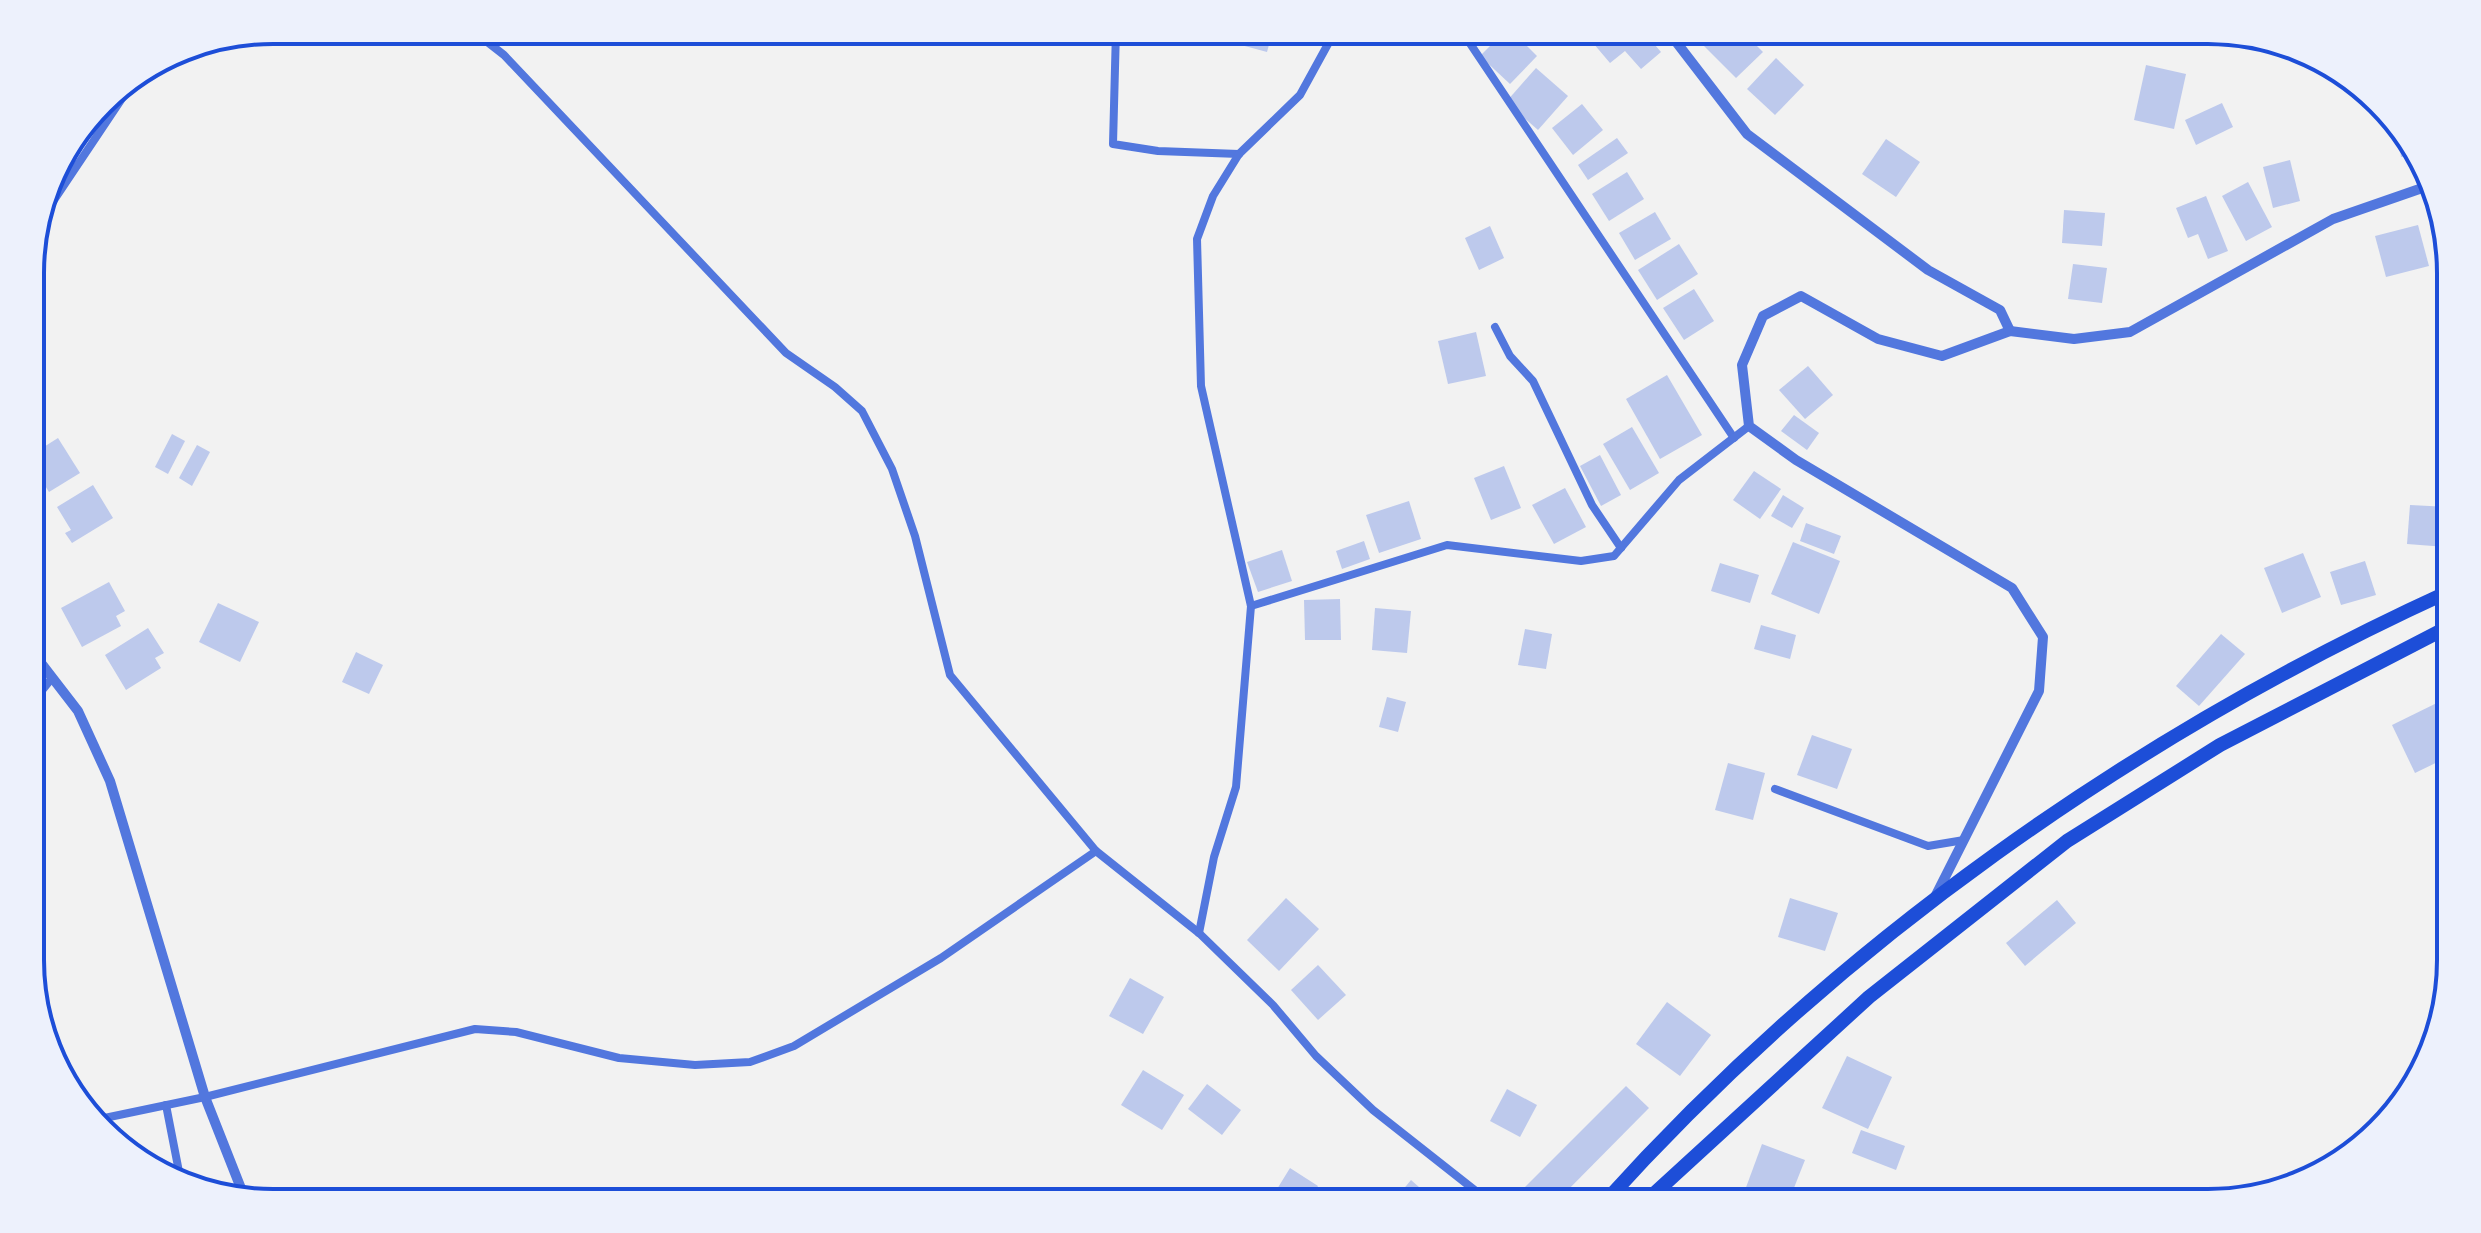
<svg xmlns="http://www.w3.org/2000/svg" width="2481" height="1233" font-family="'DejaVu Sans',sans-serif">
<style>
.building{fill:#bdc9ec}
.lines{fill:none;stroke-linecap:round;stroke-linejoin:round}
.minor{stroke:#5277de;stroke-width:8}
.tertiary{stroke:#5277de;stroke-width:10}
.trunk{stroke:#1d4ed8;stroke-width:14}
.rim{fill:none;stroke:#1d4ed8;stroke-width:4}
</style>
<rect width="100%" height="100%" fill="#f2f2f2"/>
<!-- building -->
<g class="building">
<polygon points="1245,30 1273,30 1267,52 1241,45"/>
<polygon points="1506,30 1511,30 1537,56 1510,84 1480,56"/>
<polygon points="1582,30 1642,30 1661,52 1641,69 1625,51 1610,63"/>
<polygon points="1719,30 1741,30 1763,52 1736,78 1703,45"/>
<polygon points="1776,58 1804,85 1775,115 1747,89"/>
<polygon points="2146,65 2186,74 2174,129 2134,120"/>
<polygon points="1536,68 1568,96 1538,130 1506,102"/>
<polygon points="2222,103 2233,127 2196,145 2185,120"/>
<polygon points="1582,104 1603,130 1573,155 1552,128"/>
<polygon points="2397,127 2410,138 2416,155 2401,157"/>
<polygon points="1617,138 1628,153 1588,180 1578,165"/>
<polygon points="1886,139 1920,162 1896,197 1862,174"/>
<polygon points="2290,160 2300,201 2273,208 2263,167"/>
<polygon points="1627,172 1644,199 1609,221 1592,194"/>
<polygon points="2248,182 2272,227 2246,241 2222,196"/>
<polygon points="2206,196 2228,251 2208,259 2198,234 2188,238 2176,208"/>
<polygon points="2064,210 2105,213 2102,246 2062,243"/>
<polygon points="1655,212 1671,239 1635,260 1619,233"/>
<polygon points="2418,225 2429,266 2386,277 2375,236"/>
<polygon points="1490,226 1504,258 1479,270 1465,238"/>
<polygon points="2443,226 2449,242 2449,266 2436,267 2431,227"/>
<polygon points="1679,244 1698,274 1657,300 1638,270"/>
<polygon points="2073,264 2107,268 2102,303 2068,299"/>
<polygon points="1694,289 1714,321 1684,340 1663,308"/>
<polygon points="1476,332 1486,376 1448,384 1438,341"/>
<polygon points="1808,366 1833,395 1805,419 1779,390"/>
<polygon points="1667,375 1702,435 1660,459 1626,399"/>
<polygon points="1794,415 1819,433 1807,450 1781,431"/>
<polygon points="1632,427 1659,473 1630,490 1603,444"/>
<polygon points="172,434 185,441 168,474 155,467"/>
<polygon points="58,438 80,473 49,492 31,463 31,455"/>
<polygon points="197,445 210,452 192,486 179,478"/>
<polygon points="1600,455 1621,495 1601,506 1580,466"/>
<polygon points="1504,466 1521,508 1491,520 1474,478"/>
<polygon points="1754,471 1781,489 1760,519 1733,500"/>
<polygon points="93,485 113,518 72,543 65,533 71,530 57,507"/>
<polygon points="1565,488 1586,527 1554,544 1532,505"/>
<polygon points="1783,495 1804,508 1792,528 1771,516"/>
<polygon points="1409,501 1421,539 1379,553 1366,515"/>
<polygon points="2410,505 2449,507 2446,547 2407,544"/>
<polygon points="1806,523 1841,536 1834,554 1800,541"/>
<polygon points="1364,541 1370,559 1342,569 1336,551"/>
<polygon points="1793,542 1840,561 1819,614 1771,594"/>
<polygon points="1282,550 1292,581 1258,592 1247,562"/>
<polygon points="2303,553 2321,597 2282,613 2264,568"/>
<polygon points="2365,561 2376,595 2341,605 2330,572"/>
<polygon points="1720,563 1759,575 1750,603 1711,591"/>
<polygon points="109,582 125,611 116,616 121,626 82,647 61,608"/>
<polygon points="1340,599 1341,640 1305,640 1304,600"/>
<polygon points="218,603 259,622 240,662 199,642"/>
<polygon points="1375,608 1411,611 1407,653 1372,650"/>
<polygon points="1761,625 1796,635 1790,659 1754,649"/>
<polygon points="148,628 164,653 155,658 161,668 126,690 105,655"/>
<polygon points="1525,629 1552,634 1546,669 1518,665"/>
<polygon points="2221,634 2245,654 2199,706 2176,686"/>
<polygon points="356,652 383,665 369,694 342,682"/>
<polygon points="1387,697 1406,702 1398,732 1379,727"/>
<polygon points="2447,698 2450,705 2450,756 2415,773 2392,725"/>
<polygon points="1812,735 1852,749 1837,789 1797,775"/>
<polygon points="1728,763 1765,773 1753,820 1715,810"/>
<polygon points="1286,898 1319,929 1279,971 1247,940"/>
<polygon points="1790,898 1838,913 1825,951 1778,937"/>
<polygon points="2057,900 2076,923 2025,966 2006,943"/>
<polygon points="1318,965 1346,995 1318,1020 1291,990"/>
<polygon points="1130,978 1164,997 1143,1034 1109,1016"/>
<polygon points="1667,1002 1711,1035 1680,1076 1636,1044"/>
<polygon points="1847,1056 1892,1077 1868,1129 1822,1108"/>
<polygon points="1143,1070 1184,1095 1162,1130 1121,1105"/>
<polygon points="1207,1084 1241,1110 1222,1135 1188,1109"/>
<polygon points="1626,1086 1649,1108 1555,1203 1527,1203 1518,1194"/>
<polygon points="1507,1089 1537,1105 1520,1137 1490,1121"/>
<polygon points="1861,1130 1905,1146 1896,1170 1852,1153"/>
<polygon points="1762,1144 1805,1160 1788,1203 1741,1201"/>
<polygon points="1290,1168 1318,1186 1308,1203 1235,1203 1243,1189 1269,1202"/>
<polygon points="1411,1180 1437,1203 1392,1203"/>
<polygon points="1681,1189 1705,1203 1673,1203"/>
</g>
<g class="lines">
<!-- minor -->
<g class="minor">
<polyline points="472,30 504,55 786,353 835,387 862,411 892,469 915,536 950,675 1096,851 1199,933 1273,1005 1316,1056 1373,1110 1491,1203"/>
<polyline points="1116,30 1113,144 1158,151 1239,154"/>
<polyline points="1461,30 1734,438"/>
<polyline points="40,221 137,76"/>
<polyline points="1495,327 1510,356 1533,381 1592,505 1621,548"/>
<polyline points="1251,606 1447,545 1581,561 1614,556 1679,480 1749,426"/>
<polyline points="32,703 52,678"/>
<polyline points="1775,789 1928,846 1964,840"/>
<polyline points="1199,933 1214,857 1236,787 1251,606 1201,386 1197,239 1213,196 1239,154 1300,95 1328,44 1330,30"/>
<polyline points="166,1105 181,1182"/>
<polyline points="95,1120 205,1097 475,1029 516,1032 619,1058 695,1065 750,1062 794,1046 941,958 1096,851"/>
</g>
<!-- tertiary -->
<g class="tertiary">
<polyline points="1667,30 1747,134 1928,270 2000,310 2010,331 1942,356 1878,339 1801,296 1763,316 1742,365 1749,426 1796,460 2012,588 2043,637 2039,691 1934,899"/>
<polyline points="2010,331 2074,339 2130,332 2333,219 2428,186"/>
<polyline points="31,650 78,711 110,781 205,1097 244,1196"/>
</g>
<!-- trunk -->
<g class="trunk">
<path d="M1604,1203C1837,944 2134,735 2450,591"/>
<polyline points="1644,1203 1869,997 2067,841 2220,745 2450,626"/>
</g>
</g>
<!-- crop -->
<path d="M0 0H2481V1233H0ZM273 44H2208A229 229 0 0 1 2437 273V960A229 229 0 0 1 2208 1189H273A229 229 0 0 1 44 960V273A229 229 0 0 1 273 44Z" fill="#edf1fc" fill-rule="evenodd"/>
<path class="rim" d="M273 44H2208A229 229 0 0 1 2437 273V960A229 229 0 0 1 2208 1189H273A229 229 0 0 1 44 960V273A229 229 0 0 1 273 44Z"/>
</svg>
